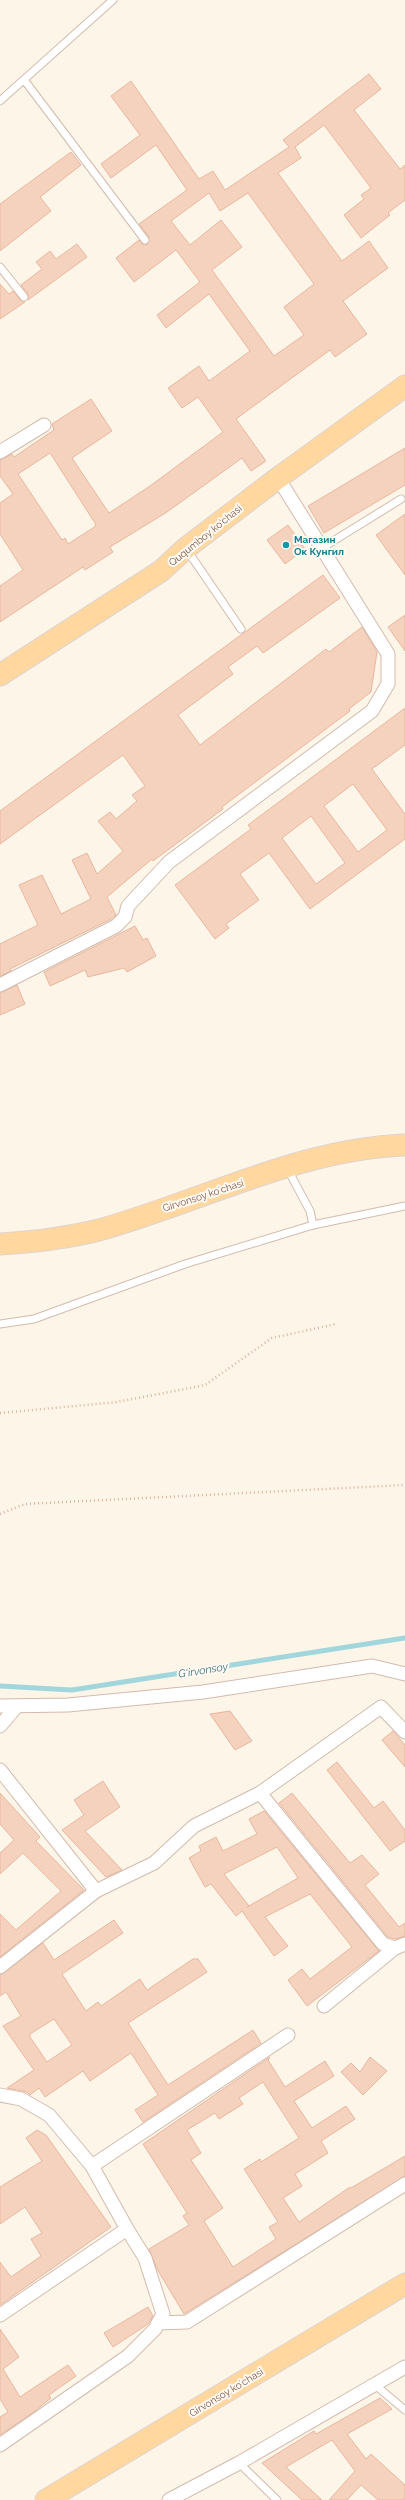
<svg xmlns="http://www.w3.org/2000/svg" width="405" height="2500" font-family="Raleway,sans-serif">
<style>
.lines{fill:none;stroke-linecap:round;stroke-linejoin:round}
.stream{stroke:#a0d6dc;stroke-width:5}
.building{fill:#f5d2be;stroke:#e9b79d;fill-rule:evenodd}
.lane-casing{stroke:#d2bbad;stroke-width:9}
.street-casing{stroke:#d2bbad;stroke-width:15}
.primary-casing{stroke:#ddd4d0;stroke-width:23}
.path{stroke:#dbb4a0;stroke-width:2.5;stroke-dasharray:1 3;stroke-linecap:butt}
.lane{stroke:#fff;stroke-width:7}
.street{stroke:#fff;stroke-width:13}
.primary{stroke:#ffd79f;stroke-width:21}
.culture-dot{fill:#0f9aa8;stroke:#fff9f1;stroke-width:1.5}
.labels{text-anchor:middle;stroke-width:4;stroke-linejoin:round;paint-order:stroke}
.street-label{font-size:10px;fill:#7b594a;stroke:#fff9f1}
.culture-label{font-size:10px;font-weight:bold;fill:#0d838f;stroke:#fff9f1;text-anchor:start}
.water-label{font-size:11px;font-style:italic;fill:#3c7881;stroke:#fff9f1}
</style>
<rect width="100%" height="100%" fill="#fef5e9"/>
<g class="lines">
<!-- stream -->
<polyline class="stream" points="0,1686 72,1690 405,1638"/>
</g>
<!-- building -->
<g class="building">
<path d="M369,74L381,89L354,110L400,169L405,165V200L388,213L390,215L361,238L344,215L364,199L361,195L371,188L324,125L295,147L301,158L278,173L342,261L369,241L388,268L343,301L367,334L335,357L330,350L236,419L266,461L251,471L242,458L167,512L110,547L113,552L85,570L83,567L0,622V586L23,570L0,534V503L13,494L0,476V460L12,454L14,457L54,430L52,424L91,399L112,431L72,458L109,513L150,486L223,432L198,397L182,408L168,388L199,366L209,381L250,351L209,294L166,328L157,315L200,282L176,250L134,282L116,258L139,240L143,245L148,244L149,237L139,224L187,190L156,145L111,178L101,164L140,135L111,96L131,81L199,179L213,171L225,190L289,147L283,140ZM209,193L220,211L248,193L314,284L284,307L304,335L274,356L212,270L242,247L221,220L190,245L171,221ZM50,453L95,523L96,526L68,544L65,538L62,540L18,474Z"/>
<polygon points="71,152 81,165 40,197 51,211 0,251 0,204"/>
<polygon points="77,244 87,257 28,300 28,294 21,285 42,269 36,262 50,251 56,259"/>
<polygon points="0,284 9,294 13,291 20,300 25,302 0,319"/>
<polygon points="405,448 405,485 324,533 308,506"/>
<polygon points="405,514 405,575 376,535"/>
<polygon points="288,525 305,549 285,564 267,540"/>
<polygon points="323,575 340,598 263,653 257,646 228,667 233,674 178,715 200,745 326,649 329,652 362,627 377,652 371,692 349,709 350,711 222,807 223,809 153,861 152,859 107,897 116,915 111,919 10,969 11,971 0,976 0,944 38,925 19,885 42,875 61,914 91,899 72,860 87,853 97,874 123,851 98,821 110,812 116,819 137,801 132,795 145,786 123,755 0,844 0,811"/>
<polygon points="405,615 405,651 388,627"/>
<path d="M405,708V745L372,769L405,814V839L310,909L269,853L240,874L259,900L226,924L229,928L215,939L175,885L251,829L248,825ZM353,784L387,830L358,852L324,806ZM311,816L345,863L316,884L282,838Z"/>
<polygon points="135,926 143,940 147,938 156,956 127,972 124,968 88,977 85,970 50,986 44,972"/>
<polygon points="17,985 25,1004 0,1015 0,993"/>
<polygon points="230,1711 252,1741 235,1750 210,1714"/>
<polygon points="393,1731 405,1745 405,1767 382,1740"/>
<polygon points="337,1762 374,1808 383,1801 405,1830 405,1841 390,1851 327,1770"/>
<polygon points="103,1781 120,1807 85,1831 122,1870 106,1877 62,1830 84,1815 74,1800"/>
<polygon points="0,1793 40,1837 36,1841 84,1890 0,1957 0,1914 16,1930 61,1891 23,1853 0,1874 0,1853 14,1840 0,1824"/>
<polygon points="292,1793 350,1863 362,1855 379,1874 365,1885 399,1927 405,1923 405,1936 395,1939 388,1937 279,1803"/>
<path d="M264,1811L379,1951L307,2006L288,1980L302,1969L310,1979L352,1947L310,1894L265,1917L288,1946L274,1956L242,1911L236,1916L211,1884L205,1887L189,1858L201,1851L199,1846L216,1837L223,1851L257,1834L249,1819ZM277,1847L298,1878L247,1907L249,1906L224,1874Z"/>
<path d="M114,1920L123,1933L62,1974L86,2011L98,2002L101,2006L140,1979L147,1990L193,1959H198L207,1972L128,2023L168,2085L253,2030L261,2043L143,2122L135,2110L158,2095L131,2053L90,2081L83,2071L45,2097L39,2088L30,2095L27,2092L7,2088L34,2070L3,2026L21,2016L6,1992L0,1996V1975L43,1943L54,1960ZM54,2019L72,2045L47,2062L30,2037V2034Z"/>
<path d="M270,2057L268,2060L285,2087L325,2061L334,2076L294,2101L312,2128L346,2106L355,2119L321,2141L328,2153L295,2174L302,2186L283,2198L299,2222L350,2187L351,2188L405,2156V2176L184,2314L157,2269L149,2249L189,2225L183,2216L187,2213L143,2144ZM263,2082L299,2138L261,2162L260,2159L244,2169L278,2222L269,2227L276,2239L233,2267L204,2221L223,2208L191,2160L201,2153L187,2130L215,2113L219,2119L243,2104L239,2098Z"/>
<polygon points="370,2057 387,2071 363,2095 341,2072 351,2063 360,2072"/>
<polygon points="37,2130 46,2135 111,2227 0,2305 0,2262 11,2277 41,2256 31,2239 42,2233 25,2207 0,2224 0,2187 42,2161 26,2138"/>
<polygon points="148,2307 153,2316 148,2324 113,2347 104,2333"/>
<polygon points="0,2329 19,2357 3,2369 20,2397 68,2365 76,2376 49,2395 51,2398 31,2414 0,2435 0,2417 8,2412 0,2399"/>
<polygon points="380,2398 392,2409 347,2434 366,2459 371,2454 405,2485 405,2500 378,2500 361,2485 347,2500 329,2500 355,2471 332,2440 286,2467 322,2500 302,2500 262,2463 314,2431 316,2434"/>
</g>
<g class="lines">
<defs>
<g id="lane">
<polyline points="25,81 145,240"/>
<polyline points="0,101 113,0"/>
<polyline points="0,267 24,297"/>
<polyline points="322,548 401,499"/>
<polyline points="187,550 241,629"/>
<polyline points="313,1225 405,1206"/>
<polyline points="0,1324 34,1319 185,1264 313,1225 310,1211 287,1168"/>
<polyline points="374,2384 405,2410"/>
<polyline points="239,2463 277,2500"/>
</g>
<g id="street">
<polyline points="0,452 44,425"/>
<polyline points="0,985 116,926 125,917 128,906 169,862 372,711 388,684 388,654 278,478"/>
<polyline points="0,1706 68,1705 203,1692 372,1666 405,1674"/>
<polyline points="0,1726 17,1706"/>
<polyline points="0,1770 96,1891"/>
<polyline points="260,1793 383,1944 395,1948 405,1944"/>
<polyline points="0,1967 96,1891 154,1863 194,1826 260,1793 381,1707 405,1732"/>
<polyline points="324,2006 395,1948"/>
<polyline points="0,2095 21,2099 49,2115 92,2166 127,2229 145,2258 163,2314 155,2329 128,2356 0,2445"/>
<polyline points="92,2166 288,2035"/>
<polyline points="0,2315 127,2229"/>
<polyline points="158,2323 187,2322 405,2184"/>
<polyline points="169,2500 239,2463 405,2367"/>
</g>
<g id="primary">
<polyline points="0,675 161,571 186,548 278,478 405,386"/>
<path d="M0,1244C33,1242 67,1238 99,1230C200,1202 298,1149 405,1145"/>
<polyline points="46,2500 405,2284"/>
</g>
</defs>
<!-- lane casing -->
<use href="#lane" class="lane-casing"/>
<!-- street casing -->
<use href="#street" class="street-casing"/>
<!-- primary casing -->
<use href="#primary" class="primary-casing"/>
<!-- path -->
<g class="path">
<polyline points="0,1413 117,1402 205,1385 272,1338 336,1324"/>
<polyline points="0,1514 25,1504 405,1485"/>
</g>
<!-- lane -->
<use href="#lane" class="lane"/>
<!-- street -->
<use href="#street" class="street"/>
<!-- primary -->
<use href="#primary" class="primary"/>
</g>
<!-- markers -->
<circle class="culture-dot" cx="286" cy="545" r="4"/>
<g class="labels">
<!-- street labels -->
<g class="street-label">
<text transform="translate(205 535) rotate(-39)" y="4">Ququmboy ko'chasi</text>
<text transform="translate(203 1195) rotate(-18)" y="4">Girvonsoy koʻchasi</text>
<text transform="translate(226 2392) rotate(-31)" y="4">Girvonsoy koʻchasi</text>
</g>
<!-- culture labels -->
<g class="culture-label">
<text x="294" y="543">Магазин<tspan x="294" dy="12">Ок Кунгил</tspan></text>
</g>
<!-- water labels -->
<g class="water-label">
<text transform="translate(203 1670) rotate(-9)" y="4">G‘irvonsoy</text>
</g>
</g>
</svg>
